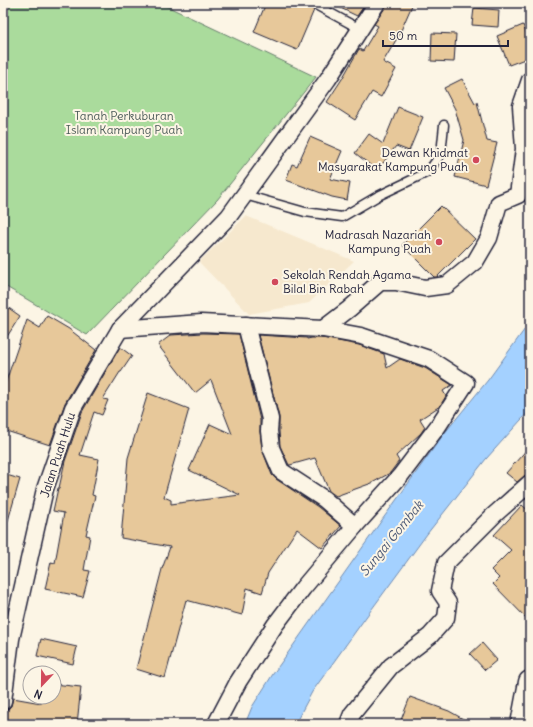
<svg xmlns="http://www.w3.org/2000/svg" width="533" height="727" font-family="Delius,sans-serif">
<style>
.built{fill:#f6e8ce}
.green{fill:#aadb9c;stroke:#667e6c}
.water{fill:#a4d1ff;stroke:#708bb1}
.building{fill:#e7c89a;stroke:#22223b}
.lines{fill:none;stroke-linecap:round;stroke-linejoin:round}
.service-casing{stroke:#22223b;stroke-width:11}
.minor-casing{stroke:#22223b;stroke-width:19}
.motorway-casing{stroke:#22223b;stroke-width:25}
.service{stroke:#fcf5e5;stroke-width:8}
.minor{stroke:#fcf5e5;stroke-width:16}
.motorway{stroke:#fcf5e5;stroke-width:22}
.poi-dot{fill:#d1495b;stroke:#fcf5e5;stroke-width:1.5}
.labels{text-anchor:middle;stroke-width:4;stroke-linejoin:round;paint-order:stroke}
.park-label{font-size:12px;fill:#4b5a58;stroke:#fcf5e5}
.poi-label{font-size:12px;fill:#22223b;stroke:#fcf5e5;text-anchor:end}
.street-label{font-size:12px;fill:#22223b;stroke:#fcf5e5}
.water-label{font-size:13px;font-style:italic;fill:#495776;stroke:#fcf5e5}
</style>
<rect width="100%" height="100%" fill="#fcf5e5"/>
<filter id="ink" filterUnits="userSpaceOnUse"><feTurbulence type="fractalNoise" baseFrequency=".025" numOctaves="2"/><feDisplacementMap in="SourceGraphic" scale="8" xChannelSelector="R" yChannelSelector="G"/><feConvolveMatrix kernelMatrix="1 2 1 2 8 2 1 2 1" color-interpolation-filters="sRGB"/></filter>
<g filter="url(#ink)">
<!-- built -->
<polygon class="built" points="246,216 354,261 309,303 249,314 199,262"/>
<!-- green -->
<polygon class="green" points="3,3 160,3 316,77 217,200 87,335 3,285"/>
<!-- water -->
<polygon class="water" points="530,322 530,410 486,459 427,534 366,617 312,692 295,724 245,724 252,707 273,674 382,520 443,435 488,380"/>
<!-- building -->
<g class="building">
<polygon points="266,3 307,3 308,6 314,10 297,50 254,32"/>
<polygon points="330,3 366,3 357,16"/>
<polygon points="386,3 413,3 399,35 383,62 396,69 381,97 372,92 355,120 327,102 342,79 359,49 363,51 378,26 374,24 385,8"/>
<polygon points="474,8 499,10 498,27 472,25"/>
<polygon points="523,25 530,42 530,57 509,65 497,36"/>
<polygon points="432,33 456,34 454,62 431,61"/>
<polygon points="462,79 475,103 477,102 487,141 497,143 486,185 455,177 464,140 455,109 444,88"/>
<polygon points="398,107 423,117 409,151 396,146 377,171 373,169 374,168 355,153 369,134 383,144"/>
<polygon points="310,137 342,151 330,179 350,183 347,200 332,197 286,180 292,164 297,166"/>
<polygon points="441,206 475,239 437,277 434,277 402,245"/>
<polygon points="3,304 20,316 3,343"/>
<polygon points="47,316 69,329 96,350 65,403 50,445 3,430 3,390 27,320 40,328"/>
<polygon points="203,333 239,334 260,420 260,432 262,449 272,475 276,479 318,507 341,526 322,548 297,529 268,573 262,593 247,588 242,615 186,600 165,678 136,669 162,569 170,547 121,538 128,458 148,393 189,409 164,497 171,500 171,504 240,495 189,470 210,424 232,434 211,380 195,393 158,345 171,335"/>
<polygon points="258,335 307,338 307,339 312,338 322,338 359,345 384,354 387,368 400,359 425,368 452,385 443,391 446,396 440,406 420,419 425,427 421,433 396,456 399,461 390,473 372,483 336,496 329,491 315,458 290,465 289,465 280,446 279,431 279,417"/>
<polygon points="120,347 132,356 121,372 120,372 103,399 108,400 102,415 94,412 80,455 99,459 92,495 95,496 86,535 90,536 84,570 90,571 83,597 45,589 51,562 55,563 64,513 53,511 58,488 59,488 65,461 82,412"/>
<polygon points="530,446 530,474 524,476 517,482 506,473"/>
<polygon points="3,474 20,479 7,524 3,524"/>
<polygon points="522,505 530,512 530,622 493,584 499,578 491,570 511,550 494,535"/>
<polygon points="41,639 77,647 73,664 37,656"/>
<polygon points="482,643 497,660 485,670 470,654"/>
<polygon points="54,684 81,687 77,724 5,724 7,710 11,706 13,698 41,703 41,697 54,697"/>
<polygon points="410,697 449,711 472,724 412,724 401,720"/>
</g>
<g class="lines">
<defs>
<g id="service">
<polyline points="312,3 360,29"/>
<polyline points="245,195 305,212 342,217 378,196 428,172 441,154 444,125"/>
</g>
<g id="minor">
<polyline points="246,325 270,419 269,431 271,448 281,471 324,499 355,526"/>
<polyline points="120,329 201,323 323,329 361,336 429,359 466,383 438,426 401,475 355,526 303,588 275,625 238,682 216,724"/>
<polyline points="323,329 349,309 380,282 396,282 425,288 447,285 475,262 489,238 499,203 518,195 524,149 521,106 530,80"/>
<polyline points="3,701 11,639 45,489 73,408 120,329 229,216 328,79 377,3"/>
<polyline points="348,724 352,714 391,666 430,636 446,618 448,603 440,591 446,563 494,515 530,483"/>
</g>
<polyline id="motorway" points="522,724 530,682"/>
</defs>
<!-- service casing -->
<use href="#service" class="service-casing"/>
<!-- minor casing -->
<use href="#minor" class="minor-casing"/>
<!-- motorway casing -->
<use href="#motorway" class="motorway-casing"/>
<!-- service -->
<use href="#service" class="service"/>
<!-- minor -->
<use href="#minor" class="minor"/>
<!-- motorway -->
<use href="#motorway" class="motorway"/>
</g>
</g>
<!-- markers -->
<g class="poi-dot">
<circle cx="476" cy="160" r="4"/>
<circle cx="439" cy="242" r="4"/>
<circle cx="275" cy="282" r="4"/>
</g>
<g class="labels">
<!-- park labels -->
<g class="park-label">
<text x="124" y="120">Tanah Perkuburan<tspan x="124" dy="14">Islam Kampung Puah</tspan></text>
</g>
<!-- poi labels -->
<g class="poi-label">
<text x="468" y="157">Dewan Khidmat<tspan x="468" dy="14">Masyarakat Kampung Puah</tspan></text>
<text x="431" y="239">Madrasah Nazariah<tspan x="431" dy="14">Kampung Puah</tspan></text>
<text x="283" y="279" text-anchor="start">Sekolah Rendah Agama<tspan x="283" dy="14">Bilal Bin Rabah</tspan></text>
</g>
<!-- street labels -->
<g class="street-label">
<text transform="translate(58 455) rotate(-72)" y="4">Jalan Puah Hulu</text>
</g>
<!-- water labels -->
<g class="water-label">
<text transform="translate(391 538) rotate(-51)" y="5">Sungai Gombak</text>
</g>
</g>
<!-- margin -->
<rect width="533" height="727" fill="none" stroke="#fcf5e5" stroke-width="16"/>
<rect x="8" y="8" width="517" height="711" fill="none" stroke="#22223b" stroke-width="1.5" filter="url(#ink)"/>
<!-- north arrow -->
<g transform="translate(42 685) rotate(202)"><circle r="19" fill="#fcf5e5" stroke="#a5a1a1"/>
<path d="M0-3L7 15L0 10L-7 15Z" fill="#d1495b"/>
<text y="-6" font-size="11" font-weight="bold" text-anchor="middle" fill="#22223b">N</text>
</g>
<!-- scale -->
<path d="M383 40v6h125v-6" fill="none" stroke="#22223b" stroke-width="2"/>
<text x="389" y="40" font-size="12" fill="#22223b" stroke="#fcf5e5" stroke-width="3" paint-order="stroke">50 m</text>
</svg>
